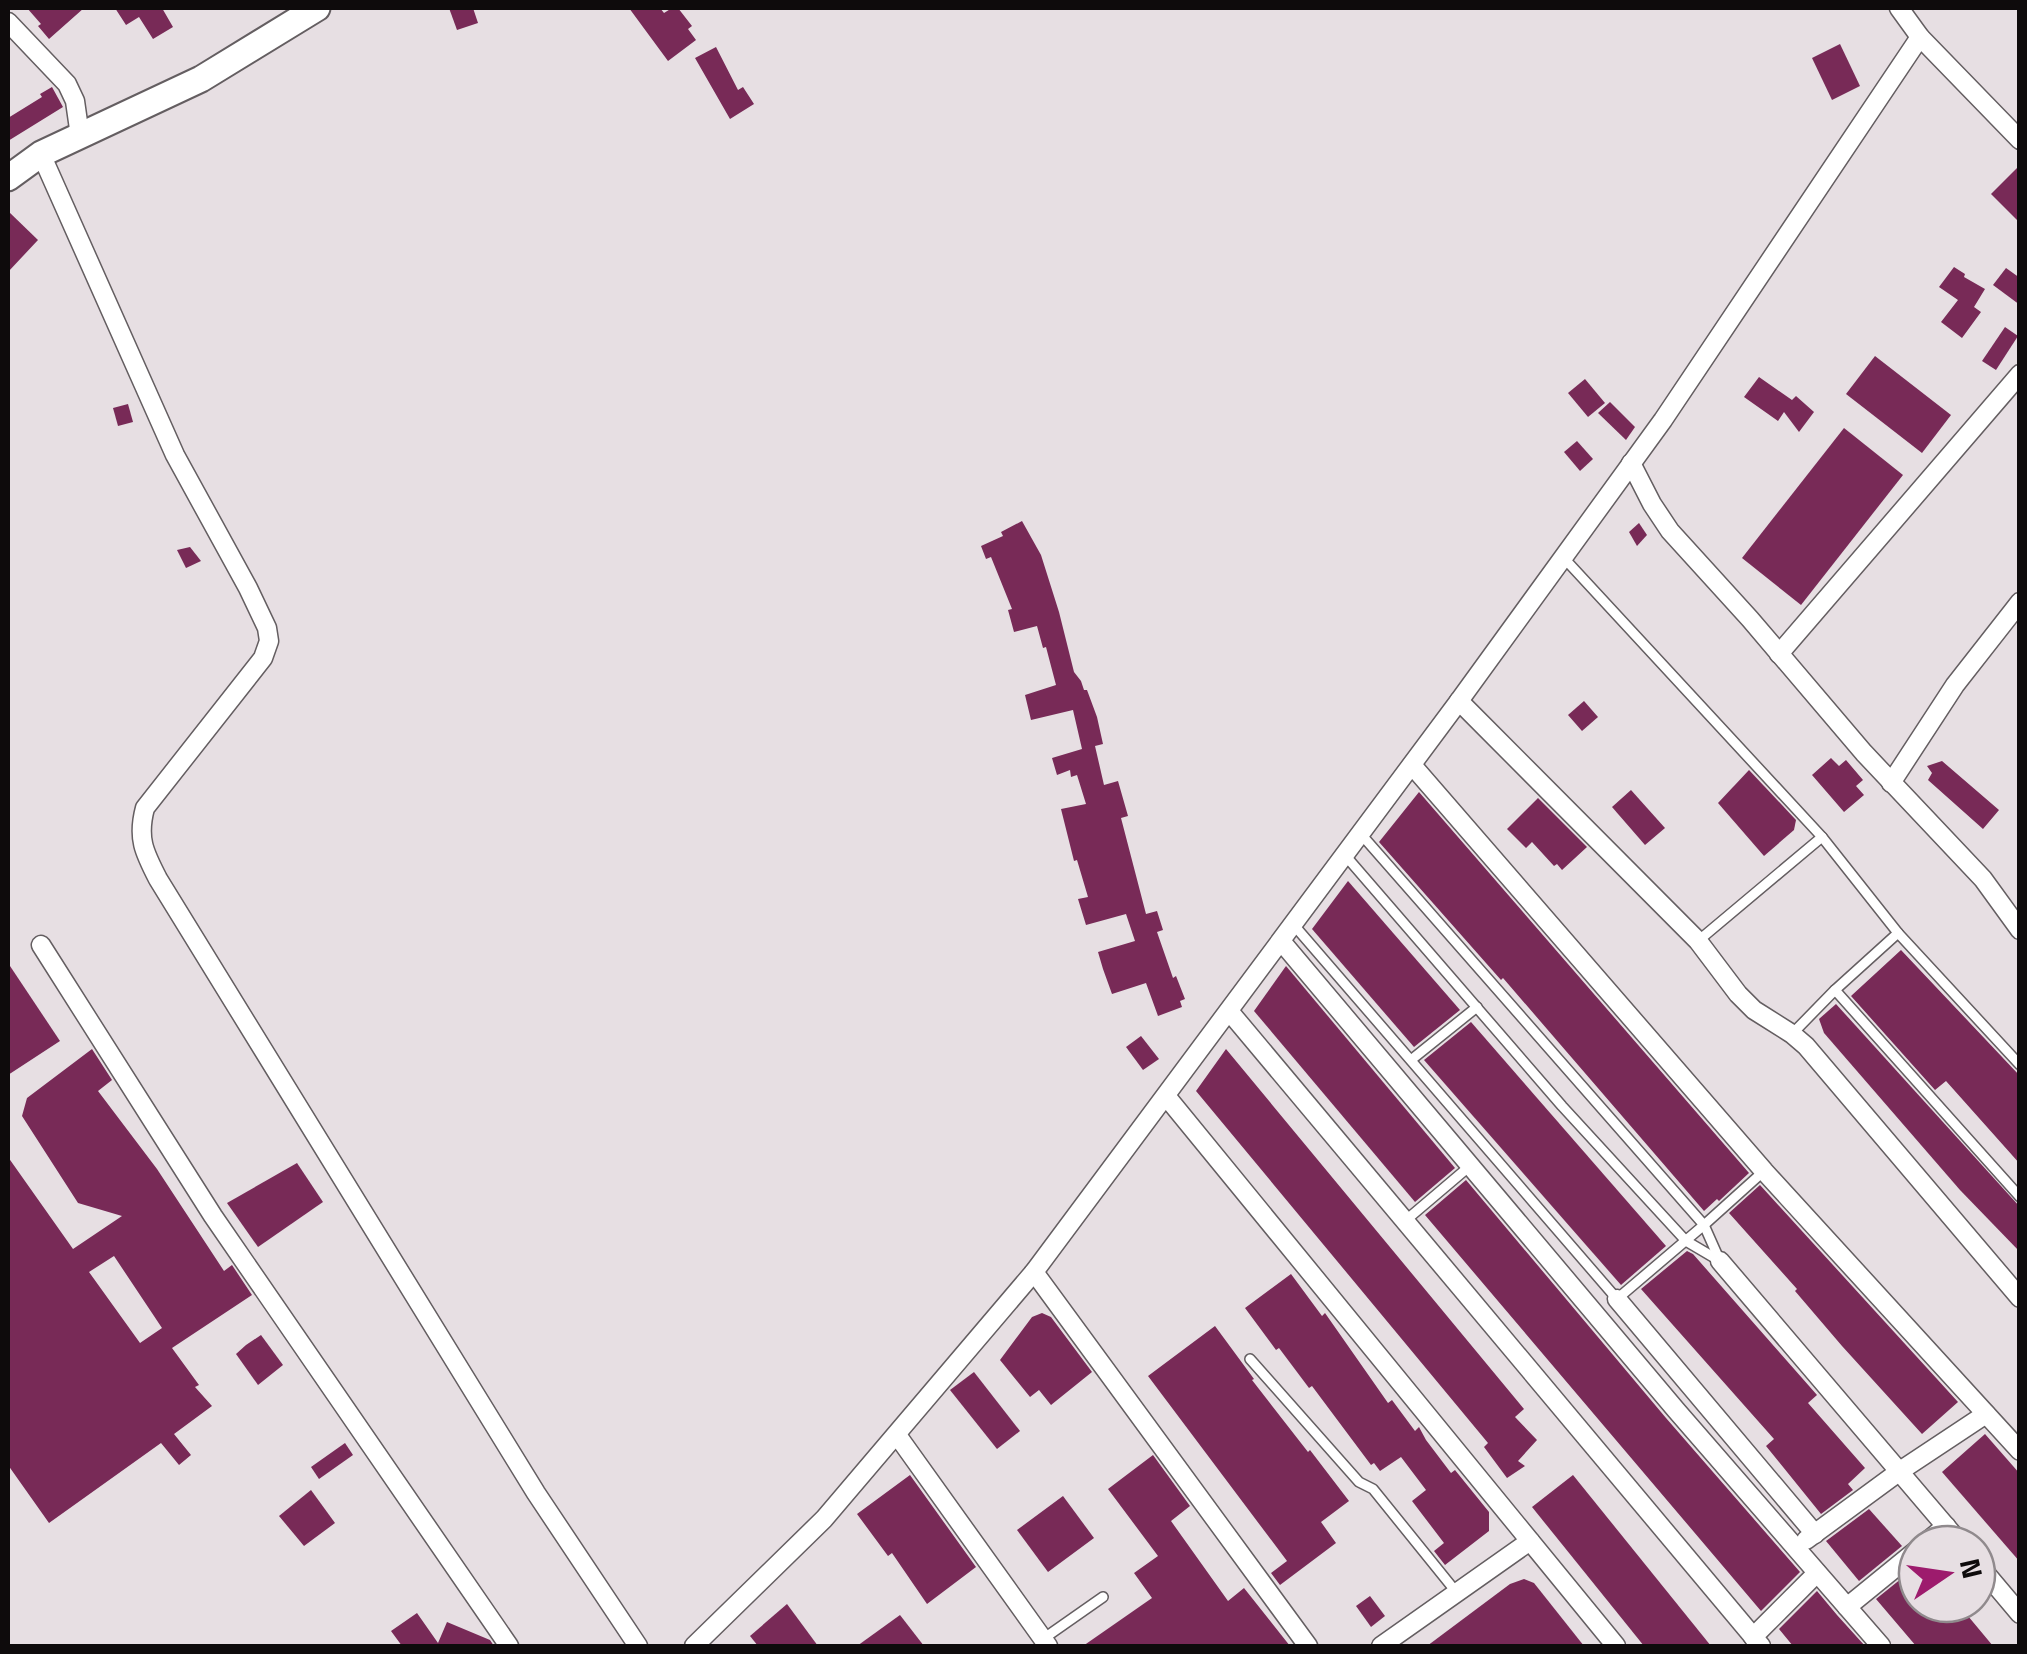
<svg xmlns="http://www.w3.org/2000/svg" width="2027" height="1654" font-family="'Titillium Web',sans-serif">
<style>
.building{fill:#782a57;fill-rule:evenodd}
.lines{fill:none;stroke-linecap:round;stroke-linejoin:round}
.lane-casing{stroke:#645e61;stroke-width:12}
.street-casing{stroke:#645e61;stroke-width:21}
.secondary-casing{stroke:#645e61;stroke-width:29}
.lane{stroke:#fff;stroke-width:9}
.street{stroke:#fff;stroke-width:18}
.secondary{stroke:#fff;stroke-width:25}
</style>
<rect width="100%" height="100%" fill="#e7dfe3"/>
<!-- building -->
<g class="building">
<polygon points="27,8 84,8 49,39 38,26 41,24"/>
<polygon points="115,8 162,8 173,27 153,39 139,17 126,25"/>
<polygon points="449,8 473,8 478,23 457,30"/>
<polygon points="629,8 660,8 664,13 672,8 678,8 692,26 688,29 696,40 668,61"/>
<polygon points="1840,44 1860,86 1832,100 1812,58"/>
<polygon points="716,47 738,90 743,87 754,104 730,119 695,58"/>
<polygon points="52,87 63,107 8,141 8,118 42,97 40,94"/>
<polygon points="2020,165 2020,223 1991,194"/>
<polygon points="8,211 38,240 8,272"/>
<polygon points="1954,267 1965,274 1964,277 1985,289 1974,307 1981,312 1962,338 1941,322 1958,300 1939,287"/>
<polygon points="2006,268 2020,278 2020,305 1993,285"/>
<polygon points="2005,327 2018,336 1996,370 1982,361"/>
<polygon points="1875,356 1951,415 1922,453 1846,394"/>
<polygon points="1759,377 1792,400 1796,396 1814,412 1799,432 1784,412 1778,421 1744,397"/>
<polygon points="1585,379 1605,403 1588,417 1568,393"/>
<polygon points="1610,402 1635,427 1626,440 1598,413"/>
<polygon points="128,404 133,422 118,426 113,408"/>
<polygon points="1844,428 1903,475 1801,605 1742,558"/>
<polygon points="1577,441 1593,459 1580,471 1564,452"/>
<polygon points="1022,521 1041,555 1059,612 1074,672 1081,681 1084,690 1087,690 1097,717 1103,744 1095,746 1104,785 1118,781 1128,816 1121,818 1146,914 1157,911 1163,930 1157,932 1173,978 1176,976 1185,999 1180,1001 1182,1007 1158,1016 1146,983 1112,994 1103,969 1098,952 1135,941 1126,914 1086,925 1078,899 1088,897 1077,860 1074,861 1061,809 1086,804 1077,775 1071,777 1070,770 1057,775 1052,758 1082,749 1073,710 1031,720 1025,695 1056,685 1046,647 1043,648 1037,626 1014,632 1008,610 1012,609 991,557 986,559 981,546 1003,536 1001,532"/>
<polygon points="1639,523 1647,535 1637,546 1629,532"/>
<polygon points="190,547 201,561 186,568 177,550"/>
<polygon points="1584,701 1598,717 1582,731 1568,715"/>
<polygon points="1831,758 1839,766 1846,760 1863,780 1856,786 1864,795 1844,812 1812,775"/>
<polygon points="1942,761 1999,810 1983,829 1928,780 1932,773 1927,766"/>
<polygon points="1749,770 1796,820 1794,830 1764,856 1718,803"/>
<polygon points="1631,790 1665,828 1645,845 1612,807"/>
<polygon points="1419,792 1749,1173 1719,1201 1717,1199 1704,1211 1503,978 1501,980 1379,842"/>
<polygon points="1538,798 1587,847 1562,870 1557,864 1554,866 1532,842 1526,848 1507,829"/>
<polygon points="1348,881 1460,1010 1414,1047 1312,929"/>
<polygon points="1901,950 2020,1076 2020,1164 1946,1081 1935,1090 1851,996"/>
<polygon points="8,963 60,1041 8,1075"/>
<polygon points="1286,966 1455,1168 1415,1202 1254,1011"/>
<polygon points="1836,1004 2020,1207 2020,1252 1960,1190 1824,1033 1819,1019"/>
<polygon points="1471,1022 1666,1246 1621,1285 1424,1060"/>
<polygon points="1141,1036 1159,1059 1143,1070 1126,1047"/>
<path d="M92,1049L112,1080L98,1091L157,1169L224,1271L232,1265L252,1295L172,1348L199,1385L195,1387L212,1406L174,1434L191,1455L179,1465L161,1443L49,1523L8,1465V1157L73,1249L122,1216L78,1203L22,1116L27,1098ZM114,1256L162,1328L140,1343L89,1272Z"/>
<polygon points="1226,1049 1524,1409 1515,1417 1537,1440 1518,1461 1525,1466 1507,1478 1484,1447 1488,1443 1196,1091"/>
<polygon points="297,1163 323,1202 258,1247 227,1203"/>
<polygon points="1466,1180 1666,1418 1800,1572 1761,1611 1425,1215"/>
<polygon points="1760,1185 1958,1402 1922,1434 1842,1346 1795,1291 1797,1289 1729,1213"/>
<polygon points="1687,1251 1693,1254 1817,1395 1808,1403 1865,1468 1848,1484 1853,1490 1821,1514 1766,1446 1774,1439 1641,1289"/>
<polygon points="1291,1274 1322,1316 1325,1313 1388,1403 1392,1400 1415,1431 1419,1427 1426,1440 1451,1473 1455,1470 1489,1512 1489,1531 1445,1565 1434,1551 1444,1543 1412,1501 1426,1490 1401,1457 1380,1471 1374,1463 1371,1465 1312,1386 1309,1388 1279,1348 1276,1350 1245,1308"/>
<polygon points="1042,1313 1051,1317 1092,1372 1051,1405 1039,1390 1030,1397 1000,1360 1032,1317"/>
<polygon points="1215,1326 1254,1379 1252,1380 1308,1452 1310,1450 1349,1501 1321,1522 1336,1543 1280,1585 1271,1573 1287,1561 1148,1376"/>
<polygon points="261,1335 283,1365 258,1385 236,1354 246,1345"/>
<polygon points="974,1372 1020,1431 997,1449 950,1390"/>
<polygon points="1985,1434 2020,1474 2020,1562 1942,1472"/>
<polygon points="345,1443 353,1455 319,1479 311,1467"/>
<polygon points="1153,1455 1190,1506 1171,1521 1228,1601 1244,1588 1290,1646 1083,1646 1152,1598 1134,1573 1158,1556 1108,1489"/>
<polygon points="910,1475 976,1567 927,1604 892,1553 888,1556 857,1514"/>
<polygon points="1573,1475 1711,1646 1644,1646 1532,1507"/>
<polygon points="311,1490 335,1523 304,1546 279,1516"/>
<polygon points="1063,1496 1094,1538 1048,1572 1017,1530"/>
<polygon points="1869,1509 1902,1546 1859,1581 1826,1541"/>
<polygon points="1917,1566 1917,1604 1958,1604 1993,1646 1916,1646 1876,1599"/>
<polygon points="1524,1579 1534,1583 1584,1646 1427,1646 1510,1584"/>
<polygon points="1817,1591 1837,1615 1865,1646 1793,1646 1779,1629"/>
<polygon points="1370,1596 1385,1616 1371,1627 1356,1606"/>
<polygon points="787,1604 818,1646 758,1646 750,1636"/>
<polygon points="417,1613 438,1643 447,1622 490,1640 494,1646 402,1646 391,1631"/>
<polygon points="900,1615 924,1646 857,1646"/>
</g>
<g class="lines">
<defs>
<g id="lane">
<polyline points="1563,557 1822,837 1898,933 2020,1065"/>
<polyline points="1360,833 1704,1225 1720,1261"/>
<polyline points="1344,854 1562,1106 1686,1241 1720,1261"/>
<polyline points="1293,924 1617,1299 1704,1225 1764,1171"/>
<polyline points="1698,941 1822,837"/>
<polyline points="1835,990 2020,1197"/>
<polyline points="1792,1034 1835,990 1898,933"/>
<polyline points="1411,1060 1477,1007"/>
<polyline points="1405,1221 1471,1165"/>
<polyline points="1250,1359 1359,1482 1373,1489 1457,1593"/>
<polyline points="1043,1639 1103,1597"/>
</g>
<g id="street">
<polyline points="1899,8 1920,37 2020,140"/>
<polyline points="8,22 67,84 75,101 80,136"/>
<path d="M41,154L175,455L248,588L267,628L269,641L263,658L145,808C137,838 144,852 158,879L536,1493L638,1646"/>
<polyline points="1631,463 1652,504 1670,531 1750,619 1864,753 1983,879 2020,930"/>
<polyline points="1779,654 2020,374"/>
<polyline points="1459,701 1698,941 1738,994 1754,1010 1792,1034 1806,1046 2020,1298"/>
<polyline points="1412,765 1764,1171 2020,1451"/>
<polyline points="1891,783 1955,685 2020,602"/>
<polyline points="1281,941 1676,1410 1881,1646"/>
<polyline points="41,945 213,1216 509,1646"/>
<polyline points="1229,1011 1761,1646"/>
<polyline points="1166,1096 1616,1646"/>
<polyline points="1720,1261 1961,1544"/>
<polyline points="1034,1272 1308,1646"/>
<polyline points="1617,1299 1815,1534"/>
<polyline points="897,1435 1048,1646"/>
<polyline points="1806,1540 1900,1471 1986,1414"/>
<polyline points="1924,1544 1946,1526"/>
<polyline points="1977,1563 2020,1614"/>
<polyline points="1847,1607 1917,1550"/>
<polyline points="1753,1637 1817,1573"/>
<polyline points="694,1646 824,1519 1034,1272 1459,701 1663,420 1920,37"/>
<polyline points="1381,1646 1530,1541"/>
</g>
<polyline id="secondary" points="8,178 41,154 201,79 317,8"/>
</defs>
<!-- lane casing -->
<use href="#lane" class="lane-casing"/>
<!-- street casing -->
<use href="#street" class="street-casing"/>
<!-- secondary casing -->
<use href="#secondary" class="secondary-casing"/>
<!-- lane -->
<use href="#lane" class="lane"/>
<!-- street -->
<use href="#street" class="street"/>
<!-- secondary -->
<use href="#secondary" class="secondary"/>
</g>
<!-- border -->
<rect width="2027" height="1654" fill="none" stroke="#0e0b0c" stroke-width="20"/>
<!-- north arrow -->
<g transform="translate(1947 1574) rotate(77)"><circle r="48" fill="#e7dfe3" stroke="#908a8d" stroke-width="2.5"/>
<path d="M0-8L18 38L0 25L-18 38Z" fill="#9d1b6d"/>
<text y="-15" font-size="28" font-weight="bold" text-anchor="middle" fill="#0e0b0c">N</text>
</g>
</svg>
